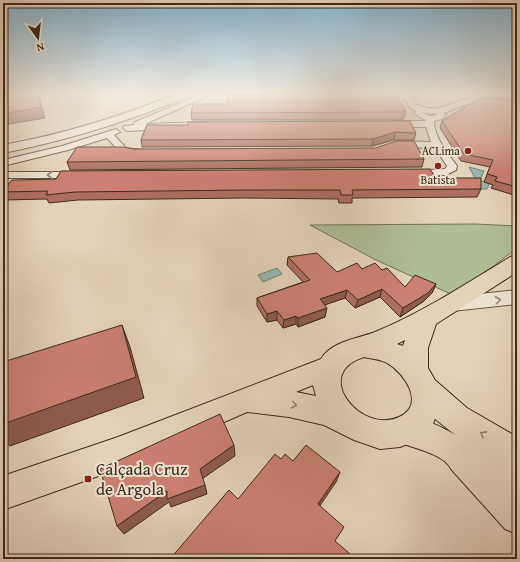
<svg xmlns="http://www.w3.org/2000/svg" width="520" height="562" font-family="'Gentium Book Plus',serif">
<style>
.green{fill:#afbd93;stroke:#767457}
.water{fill:#95b7b1;stroke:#727f75}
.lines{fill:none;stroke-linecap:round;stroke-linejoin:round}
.minor-casing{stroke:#675643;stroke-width:2}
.tertiary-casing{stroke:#675643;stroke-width:2}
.primary-casing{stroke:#3e2c1b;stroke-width:2}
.trunk-casing{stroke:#3e2c1b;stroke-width:2}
.minor{fill:#ede2d2;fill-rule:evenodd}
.tertiary{fill:#ede2d2;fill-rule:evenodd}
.primary{fill:#e3d2ba;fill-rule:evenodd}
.trunk{fill:#e3d2ba;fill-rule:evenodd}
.wall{fill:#af6e61;stroke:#3e2c1b}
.shaded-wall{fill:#8e5a4f;stroke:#3e2c1b}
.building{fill:#cb8071;stroke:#3e2c1b}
.oneway{stroke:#968776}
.oneway2{stroke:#907f6a}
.poi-dot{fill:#8f2418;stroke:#ede2d2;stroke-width:1.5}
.labels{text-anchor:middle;stroke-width:4;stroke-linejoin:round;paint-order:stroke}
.far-poi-label{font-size:12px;fill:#3e2c1b;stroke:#ede2d2;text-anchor:end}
.near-poi-label{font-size:17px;fill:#3e2c1b;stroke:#ede2d2;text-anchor:start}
</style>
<rect width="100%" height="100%" fill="#e3d2ba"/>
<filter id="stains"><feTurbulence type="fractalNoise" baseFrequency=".005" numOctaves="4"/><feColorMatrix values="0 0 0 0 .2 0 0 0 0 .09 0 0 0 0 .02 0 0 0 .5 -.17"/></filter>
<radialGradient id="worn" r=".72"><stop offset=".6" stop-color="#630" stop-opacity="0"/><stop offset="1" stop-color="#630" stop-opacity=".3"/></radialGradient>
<!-- green -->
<polygon class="green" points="475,224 517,226 517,248 455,296 376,260 310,225"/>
<!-- water -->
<g class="water">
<polygon points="469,167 484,171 480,180 489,184 487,189 481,189"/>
<polygon points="277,268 282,274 263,282 258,275"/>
</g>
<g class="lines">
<defs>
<g id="minor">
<polygon points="202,94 212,94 145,124 207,122 210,123 210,127 127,131 123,128 124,126 134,125 135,122"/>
<path d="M402,94H410L417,105C443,115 450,100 474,98C488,97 503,100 517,103V107L475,103L464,105L444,113L446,115L442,119L434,121C434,138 448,153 457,166L456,170L446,175L414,176L410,175L409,173L410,171L445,169L447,166L435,148L397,147L392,144L397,141L431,142L426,127H393L389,124L393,121H426L414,113L416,111L411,109ZM423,113L436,114L437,115L430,116Z"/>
<polygon points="116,129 120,132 114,135 126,148 139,150 141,152 139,154 120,152 107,138 68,150 3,166 3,160 62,146"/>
<polygon points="3,172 77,172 82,175 77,178 3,178"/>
</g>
<g id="tertiary">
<path d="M176,94H189C183,100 170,104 162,107C110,127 58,142 3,153V145C63,134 120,117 176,94Z"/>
<polygon points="517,290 517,304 452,311 445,309 442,304 445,299 452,297"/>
</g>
<path id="primary" d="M517,255V272L436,324L428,348V368L436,382L440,404L433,424L427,433L415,441L400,447L380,449L354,440L324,425L289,417L247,412L118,469L3,510V476L118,437L321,359C332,341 357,339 375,332C423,312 466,284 510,257ZM405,340L403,346L397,344ZM364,357C372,359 380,359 387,363C405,373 426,405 399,417C362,435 310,374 364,357ZM313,385L316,396L296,392Z"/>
<path id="trunk" d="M426,378L436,381L467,408L517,437V534L505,529L451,469C445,454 410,447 395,441L391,431L395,421C416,412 437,425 456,435C439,423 421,409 412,390L416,381Z"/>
</defs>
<!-- minor casing -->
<use href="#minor" class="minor-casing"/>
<!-- tertiary casing -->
<use href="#tertiary" class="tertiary-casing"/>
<!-- primary casing -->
<use href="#primary" class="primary-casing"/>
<!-- trunk casing -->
<use href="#trunk" class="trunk-casing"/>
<!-- minor -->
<use href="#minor" class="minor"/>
<!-- tertiary -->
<use href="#tertiary" class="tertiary"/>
<!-- primary -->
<use href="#primary" class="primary"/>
<!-- trunk -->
<use href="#trunk" class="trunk"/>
</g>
<!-- wall -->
<g class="wall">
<polygon points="399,94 398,98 406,111 404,118 403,118 403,120 192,120 191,113 227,104"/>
<polygon points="492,94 517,94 517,196 491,188 493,185 484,182 490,167 461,161 440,128 442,121 514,101 490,97"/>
<polygon points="147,125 416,133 414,140 394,140 372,146 142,147 141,140"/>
<polygon points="135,149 424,159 422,167 70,170 67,162"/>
<polygon points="436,178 481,189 477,197 352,198 352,203 339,203 338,199 244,198 78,200 49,203 47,199 3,200 3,180 6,180 8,184"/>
<polygon points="288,257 337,272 362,269 382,270 405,287 436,284 432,293 424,301 400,317 380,297 355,308 345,298 324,305 325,317 298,327 296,324 283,328 277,320 267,322 257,306 257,298 303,282 287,265"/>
</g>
<!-- shaded-wall -->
<g class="shaded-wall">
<polygon points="38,94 45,118 3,125 3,114"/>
<polygon points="395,132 394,140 372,146 373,139"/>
<polygon points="436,284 432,293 424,301 400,317 403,308"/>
<polygon points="382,289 380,297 355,308 358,300"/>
<polygon points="347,290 345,298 319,307 320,299"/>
<polygon points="327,308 325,317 298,327 298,318"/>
<polygon points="277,311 277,320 267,322 267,314"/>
<polygon points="296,316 296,324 283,328 284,320"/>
<polygon points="122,325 130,347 144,398 10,446 4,440 3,440 3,424"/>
<polygon points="234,445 235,456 202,479 200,469"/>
<polygon points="340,472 336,482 315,513 318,504"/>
<polygon points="205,485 207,494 171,507 169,502 124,534 117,526 167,491"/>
</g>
<!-- building -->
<g class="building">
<polygon points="6,94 38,94 41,107 3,114 3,102 7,101"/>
<polygon points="228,94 399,94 396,94 406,111 403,111 404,112 191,113 193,104 227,104"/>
<polygon points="480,98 517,101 517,187 495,181 497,177 487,174 493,160 464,154 442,121"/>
<polygon points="410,121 416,133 395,132 373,139 141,140 147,125 188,125 188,122"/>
<polygon points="397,141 414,141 424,159 67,162 77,147 122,147 135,149 375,148"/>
<polygon points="430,169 436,178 481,178 481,189 352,190 353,195 341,195 340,190 244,190 75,192 46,195 48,191 3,192 3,180 6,180 6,187 12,180 56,179 61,171"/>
<polygon points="317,253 337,272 357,263 362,269 375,263 382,270 387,268 405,287 415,275 436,284 428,293 403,308 382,289 358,300 347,290 320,299 327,308 298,318 296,316 284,320 277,311 267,314 257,298 310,280 288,257"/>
<polygon points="122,325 136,377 3,424 3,362"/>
<polygon points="220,414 234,445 200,469 205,485 167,499 167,491 117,526 100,469"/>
<polygon points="306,445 340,472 318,504 344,527 335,541 356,559 170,559 229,490 238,499 275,454 281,459 285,454 293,461"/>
</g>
<!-- one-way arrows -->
<defs><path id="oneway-chevron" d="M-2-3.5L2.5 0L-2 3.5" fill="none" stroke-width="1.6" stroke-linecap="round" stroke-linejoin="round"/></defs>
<g class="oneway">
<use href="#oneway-chevron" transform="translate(50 175) rotate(-180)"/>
<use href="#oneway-chevron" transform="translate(498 300) rotate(-7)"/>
</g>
<g class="oneway2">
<use href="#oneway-chevron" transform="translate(294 405) rotate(14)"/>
<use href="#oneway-chevron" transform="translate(483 434) rotate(-151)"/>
</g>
<!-- sky -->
<linearGradient id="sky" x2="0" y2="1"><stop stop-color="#87b5d2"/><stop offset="0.54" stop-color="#f2ebe0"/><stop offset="1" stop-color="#f2ebe0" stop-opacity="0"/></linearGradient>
<rect width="520" height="173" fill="url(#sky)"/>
<!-- markers -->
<g class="poi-dot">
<circle cx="468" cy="151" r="4"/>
<circle cx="438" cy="166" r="4"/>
<rect x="84" y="475" width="8" height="8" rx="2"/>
</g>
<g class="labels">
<!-- far-poi labels -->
<g class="far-poi-label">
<text x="460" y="155">ACLima</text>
<text x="438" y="184" text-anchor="middle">Batista</text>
</g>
<!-- near-poi labels -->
<g class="near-poi-label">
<text x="96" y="475">Calçada Cruz<tspan x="96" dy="20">de Argola</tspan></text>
</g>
</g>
<!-- margin -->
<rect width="520" height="562" fill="none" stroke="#e3d2ba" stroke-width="16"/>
<rect x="4" y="4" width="512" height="554" fill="none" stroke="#3e2c1b" stroke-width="2"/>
<rect x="8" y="8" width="504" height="546" fill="none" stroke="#3e2c1b"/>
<!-- north arrow -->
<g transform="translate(38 38) rotate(165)" stroke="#ede2d2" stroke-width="3" paint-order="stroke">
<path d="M0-3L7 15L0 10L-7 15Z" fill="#3e2c1b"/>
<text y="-6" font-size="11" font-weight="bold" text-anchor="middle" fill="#3e2c1b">N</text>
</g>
<rect width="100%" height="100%" filter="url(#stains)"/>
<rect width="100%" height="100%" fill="url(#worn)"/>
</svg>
